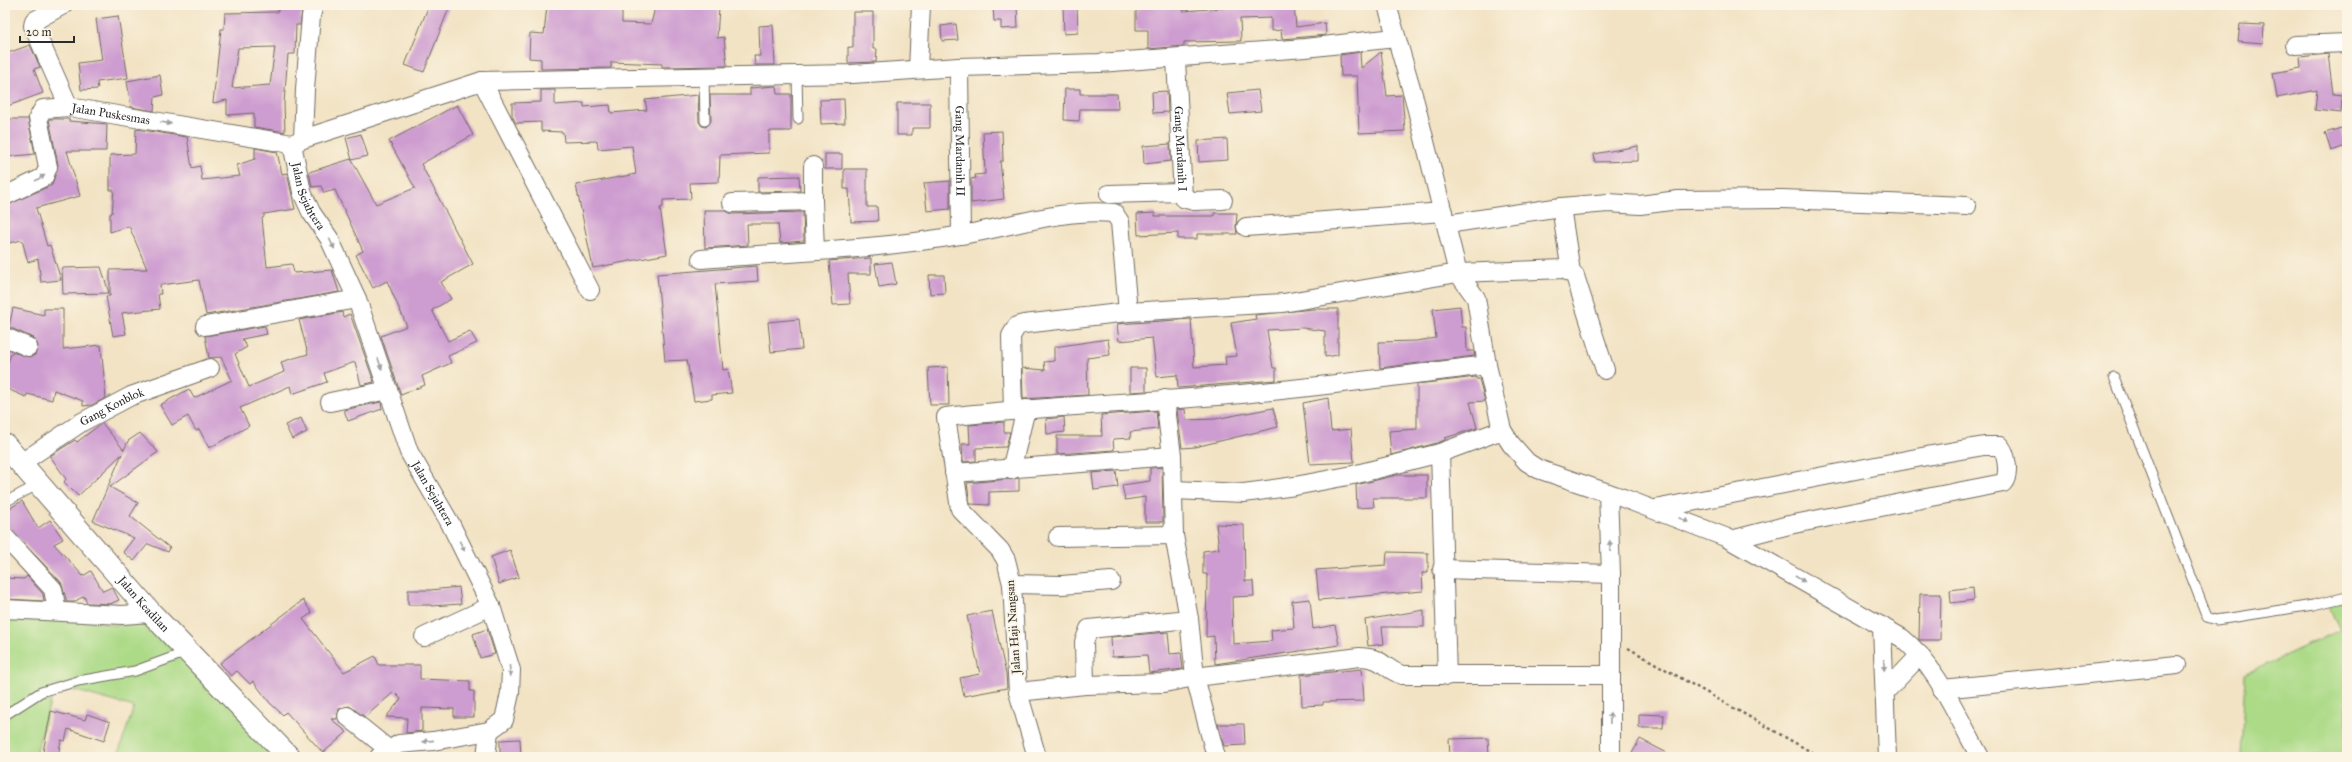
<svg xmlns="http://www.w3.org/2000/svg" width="2352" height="762" font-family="'IM FELL Great Primer',serif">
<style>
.green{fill:#acda87;stroke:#6c8259}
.building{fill:#cd9cd0;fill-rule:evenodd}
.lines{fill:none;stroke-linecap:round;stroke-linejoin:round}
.service-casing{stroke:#716b61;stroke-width:11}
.minor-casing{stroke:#716b61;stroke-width:20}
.secondary-casing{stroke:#716b61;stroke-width:24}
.path{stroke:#716b61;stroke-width:2.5;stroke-dasharray:3 3;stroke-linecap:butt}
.service{stroke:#fff;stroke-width:9}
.minor{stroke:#fff;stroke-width:18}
.secondary{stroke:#fff;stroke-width:22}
.oneway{fill:#a0a0a0}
.labels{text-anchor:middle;stroke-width:4;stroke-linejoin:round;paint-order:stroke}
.street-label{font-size:12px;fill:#2b2b2b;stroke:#fcf5e5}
</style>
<rect width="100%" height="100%" fill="#fcf5e5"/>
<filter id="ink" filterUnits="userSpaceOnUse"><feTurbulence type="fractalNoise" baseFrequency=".025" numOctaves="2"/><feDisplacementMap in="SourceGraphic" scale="8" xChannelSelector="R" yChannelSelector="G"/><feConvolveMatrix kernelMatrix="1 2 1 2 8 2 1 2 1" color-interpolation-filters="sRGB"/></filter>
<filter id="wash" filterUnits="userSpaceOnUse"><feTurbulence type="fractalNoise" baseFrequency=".012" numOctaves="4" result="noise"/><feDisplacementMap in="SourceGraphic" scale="16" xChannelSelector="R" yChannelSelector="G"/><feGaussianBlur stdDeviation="0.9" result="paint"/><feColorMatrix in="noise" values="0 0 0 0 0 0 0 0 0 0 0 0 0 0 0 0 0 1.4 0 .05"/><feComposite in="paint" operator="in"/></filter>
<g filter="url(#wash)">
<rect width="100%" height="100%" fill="#f2e3c4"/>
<!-- green -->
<g class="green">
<polygon points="2347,589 2347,757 2241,756 2245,674 2340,630 2327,602"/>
<polygon points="5,606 115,625 162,620 276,745 268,757 134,757 119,751 134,707 55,685 35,757 5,757"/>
</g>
<g id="blocks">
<!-- building -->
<g class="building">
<path d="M278,5H303L300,25H296L295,54H288L284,103L285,132L254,127V113L227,115V100L213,103L221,29H224L225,13L278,12ZM275,47L270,85L232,88L238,48Z"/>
<polygon points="429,5 442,5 449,8 424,72 405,65"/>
<polygon points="547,5 622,7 622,23 651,24 655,7 719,7 717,38 724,37 727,66 662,67 662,64 611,62 611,68 541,69 541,59 529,58 530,33 544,34"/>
<polygon points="993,5 1017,5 1018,28 1001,29 1001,21 994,21"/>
<polygon points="1063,5 1077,5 1078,33 1064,34"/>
<polygon points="1141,5 1183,5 1183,11 1224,8 1224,5 1294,5 1296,27 1325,23 1326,35 1282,39 1281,30 1271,31 1271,18 1240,19 1241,41 1184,42 1184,46 1148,49 1148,30 1136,30 1136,10 1141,10"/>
<polygon points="853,12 873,12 873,49 877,49 876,62 848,63 848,47 853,48"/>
<polygon points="118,16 128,78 97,82 98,89 81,90 78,63 102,60 96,19"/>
<polygon points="956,24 958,40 942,41 941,26"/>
<polygon points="2240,24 2264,25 2263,43 2238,41"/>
<polygon points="773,25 775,65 755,65 754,56 760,56 759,26"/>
<polygon points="30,45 40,67 34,69 43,93 5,107 5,54"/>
<polygon points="1360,52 1361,68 1381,52 1387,96 1402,95 1405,131 1359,133 1357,76 1341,76 1340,55"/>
<polygon points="2328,54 2333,94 2342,95 2341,113 2315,110 2317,90 2277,98 2273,73 2301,68 2300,57"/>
<polygon points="160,75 163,95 155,97 154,111 131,107 127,81"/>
<polygon points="776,86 777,94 791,94 791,131 769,131 769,153 720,155 719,182 690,183 691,199 663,200 663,207 660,208 667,254 593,268 576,185 636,174 632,146 598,149 597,141 564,142 563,132 541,131 541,122 516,123 512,116 512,103 541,102 541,90 555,90 555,105 584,103 584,107 610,105 611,113 647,110 645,100 698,95 699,122 702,126 706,127 711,121 710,95 750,95 750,88"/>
<polygon points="1065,89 1080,89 1080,94 1117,94 1118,109 1080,109 1079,121 1064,120"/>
<polygon points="1258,90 1261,111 1230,114 1227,93"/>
<polygon points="1167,91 1168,112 1153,113 1152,92"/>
<polygon points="844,99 845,123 821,124 820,100"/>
<polygon points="897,103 930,103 930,128 912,128 912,135 897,135"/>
<polygon points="457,105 473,135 421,164 473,264 441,282 451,299 432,310 448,341 470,331 477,343 448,356 451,363 422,376 425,385 401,395 381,336 407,326 387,281 373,288 356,255 363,251 335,190 324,193 321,186 312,187 309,172 351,159 376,204 415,188 389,141"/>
<polygon points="5,119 28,119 35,154 5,157"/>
<polygon points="49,119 69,119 69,121 107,124 106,151 67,151 80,196 36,208 47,246 50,245 61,280 41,282 38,259 28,262 22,240 5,244 5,206 52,185 58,165"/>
<polygon points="2341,128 2346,146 2331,151 2325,133"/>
<polygon points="136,129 187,137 192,168 200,166 202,180 240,176 237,165 255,159 255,148 277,152 282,174 287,173 295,209 264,214 264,217 262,218 267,267 292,264 294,273 332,270 339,292 206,315 199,280 160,285 161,294 158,294 160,309 122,313 126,334 113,336 106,296 110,296 110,270 147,269 129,226 110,232 110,214 112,213 114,190 110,190 110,155 135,154"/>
<polygon points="1002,131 1003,161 1000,161 1004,199 971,203 971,179 976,178 975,175 985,174 983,132"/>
<polygon points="361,134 368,156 352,160 346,138"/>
<polygon points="1227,139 1228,160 1199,162 1198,141"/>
<polygon points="1170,144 1171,161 1144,164 1143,146"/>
<polygon points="1638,146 1638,161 1595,162 1594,154"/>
<rect x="825" y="154" width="17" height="15"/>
<polygon points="844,169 867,169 867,207 877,207 878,221 851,222 849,189 844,189"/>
<polygon points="799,176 800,191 758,192 758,177"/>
<polygon points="950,181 950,209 927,211 924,183"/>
<polygon points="704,210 724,210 732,214 803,212 804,241 780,243 778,224 747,224 748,245 705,248"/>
<polygon points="1155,213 1155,216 1214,216 1214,213 1237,213 1236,227 1237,234 1197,234 1197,239 1178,239 1178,233 1138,235 1137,214"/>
<polygon points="871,258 871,274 848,274 850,304 833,305 829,261"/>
<polygon points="892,262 896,284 879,287 875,264"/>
<polygon points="757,266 758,281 715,284 723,370 728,369 732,393 712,395 712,399 694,401 687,360 665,361 657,274"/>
<polygon points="101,267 109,293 63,294 62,268"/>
<polygon points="929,275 944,275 945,293 930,294"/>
<polygon points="1460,306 1462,327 1466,327 1467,351 1474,351 1475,356 1380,368 1379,342 1416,341 1436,338 1433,309"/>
<polygon points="13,308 44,315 44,309 63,309 63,349 101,345 106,398 92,405 83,406 83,401 54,390 52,400 27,394 26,397 5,388 5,370 12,352 30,357 35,355 38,346 33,338 9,327"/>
<polygon points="1313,309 1338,309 1338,355 1325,357 1325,331 1303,328 1267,330 1273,368 1276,368 1276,380 1178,388 1177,375 1157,377 1152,338 1119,341 1117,324 1191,319 1194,367 1226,365 1225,357 1237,356 1231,323 1256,319 1255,315"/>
<polygon points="342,312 343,317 350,314 374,382 361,385 355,362 324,373 327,382 292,394 290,386 240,408 249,426 209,448 199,429 196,431 188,416 172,425 160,405 189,389 194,398 232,380 221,357 209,358 205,336 265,326 267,334 242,339 247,347 235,354 249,387 284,372 281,362 308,354 299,320"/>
<polygon points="799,319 802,349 771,352 768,322"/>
<polygon points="1108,339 1110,355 1087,358 1088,395 1023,399 1022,368 1045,370 1044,362 1054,361 1054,347"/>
<polygon points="948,367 949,405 930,405 928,368"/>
<polygon points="1130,368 1146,368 1146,391 1130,392"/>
<polygon points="1476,377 1476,379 1479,379 1485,401 1470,402 1477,428 1445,438 1445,440 1437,443 1391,455 1389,431 1417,429 1417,384"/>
<polygon points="1328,398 1331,431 1351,429 1354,462 1310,464 1303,403"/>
<polygon points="381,402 382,409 348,421 344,410"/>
<polygon points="1273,408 1278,427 1195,447 1182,448 1177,410 1185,409 1186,420 1215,419"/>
<polygon points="1156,411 1158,429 1130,432 1131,438 1113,439 1114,450 1057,454 1057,436 1102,436 1101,415"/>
<polygon points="1064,417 1065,432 1047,434 1046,419"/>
<polygon points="301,418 307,432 292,439 285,425"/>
<polygon points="1004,422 1004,432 1010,432 1006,447 976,448 976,461 963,462 962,444 970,444 969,425"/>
<polygon points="102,423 124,450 128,441 140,433 158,452 110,487 138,503 130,516 170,548 168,552 148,544 134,561 123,552 134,538 93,521 122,454 78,496 64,482 66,479 50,456 75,440 77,442"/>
<polygon points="1162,467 1163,522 1145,522 1145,497 1125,500 1122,485 1150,481 1150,468"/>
<polygon points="1116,471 1118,487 1094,490 1092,473"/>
<polygon points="1397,475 1427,475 1427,498 1373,498 1374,507 1357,508 1356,485"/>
<polygon points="1019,478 1019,491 989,492 989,505 970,504 967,483"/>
<polygon points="22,501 38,528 50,520 63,539 54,544 83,576 91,571 103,591 112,587 119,600 110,604 87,603 84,596 74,602 67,602 61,582 5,524 5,511"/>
<polygon points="1216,524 1244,525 1245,581 1253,581 1254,596 1232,597 1233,644 1272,641 1271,630 1294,628 1292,601 1310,599 1313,629 1335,625 1339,645 1215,664 1214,636 1206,637 1207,574 1203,574 1203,551 1219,549"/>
<polygon points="510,550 519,577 499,584 491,557"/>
<polygon points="1387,552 1428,553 1428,573 1422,573 1423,591 1319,600 1316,570 1386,565"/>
<polygon points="27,576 43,594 44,601 5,599 5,578 24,579"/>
<polygon points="459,587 461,604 431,606 431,605 408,605 408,590 430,590"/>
<polygon points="1973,587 1974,600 1951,603 1950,590"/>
<polygon points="1920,594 1941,594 1940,640 1919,640"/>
<polygon points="303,600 312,613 303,619 344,672 375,656 379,665 420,665 420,679 470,681 470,691 474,691 474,717 454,717 454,709 422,708 422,731 406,733 407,718 386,717 401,699 394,692 365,717 349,706 339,709 337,719 331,719 347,732 323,753 286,712 283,715 270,703 253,681 250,684 237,671 231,676 220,663"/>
<polygon points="1424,610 1424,627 1382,627 1384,644 1368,646 1365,620"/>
<polygon points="992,611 1006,674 1007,688 964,696 960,678 980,674 967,616"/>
<polygon points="487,629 495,654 480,658 473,634"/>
<polygon points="1168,632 1170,654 1181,653 1183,669 1149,673 1147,655 1112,657 1111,637"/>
<polygon points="1362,669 1364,701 1323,702 1323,705 1302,706 1301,675"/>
<polygon points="51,711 85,720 87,714 110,722 104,741 68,729 65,741 61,740 58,757 42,757"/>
<polygon points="1639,714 1664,715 1663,728 1639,728"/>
<polygon points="1218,724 1244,724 1245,745 1224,746"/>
<polygon points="1488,738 1489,757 1450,757 1449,739"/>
<polygon points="520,739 521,757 500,757 500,740"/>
<polygon points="1640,739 1675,757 1630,757"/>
</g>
</g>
</g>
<g filter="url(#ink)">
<use href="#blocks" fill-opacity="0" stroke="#716b61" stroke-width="1"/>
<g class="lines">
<defs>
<g id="service">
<polyline points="797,75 798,119"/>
<polyline points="704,76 705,121"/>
<polyline points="2114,377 2207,617 2216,620 2230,618 2313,605 2347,597"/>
<polyline points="5,502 39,484"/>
<polyline points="5,715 41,692 78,681 135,671 187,652"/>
</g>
<g id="minor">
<polyline points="63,5 34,21 33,26 69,107"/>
<path d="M1387,5L1414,98L1458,273L1476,298L1487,365L1502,430L1511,444L1527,462L1538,469L1623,498L1725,537L1902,638C1937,666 1958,718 1980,757"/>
<polyline points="2295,45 2347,43"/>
<path id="s1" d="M1176,59L1183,198L1194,201L1223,200"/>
<path id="s2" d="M959,67L961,235"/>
<polyline points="918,69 921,5"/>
<polyline points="482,81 590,290"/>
<polyline points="303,139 305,89 311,16 314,5"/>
<polyline points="292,144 303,139 482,81 852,74 959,67 1099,63 1305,48 1395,38"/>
<path id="s3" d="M292,144L302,192L311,212L329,238L357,299L409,452L450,523L491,606L511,670L510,693L504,720L489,731L433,741L399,744L379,757"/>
<polyline points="813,166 813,201"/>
<polyline points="1109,194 1181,192"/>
<path id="s4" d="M5,196L44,177L48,167L38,118L43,109L69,107L292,144"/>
<polyline points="732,203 813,201 815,250"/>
<polyline points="1561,207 1571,272"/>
<polyline points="1447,224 1561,207 1608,203 1640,205 1678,200 1782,199 1967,206"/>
<polyline points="1246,227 1443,212"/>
<path d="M701,259C787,252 876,250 961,235C1011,227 1062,208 1114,213L1120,222L1128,312"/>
<polyline points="205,326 357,299"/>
<polyline points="5,337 28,347"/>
<polyline points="1165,399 1172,456 1174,535 1189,619 1195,677 1216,757"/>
<polyline points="330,402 388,390"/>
<polyline points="1013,410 1011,336 1017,326 1024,324 1128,312 1283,303 1458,273 1564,269 1575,276 1605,370"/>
<polyline points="1440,453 1447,676"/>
<path id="s5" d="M21,463L82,422L131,396L210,368"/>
<polyline points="1011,470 1026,409"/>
<polyline points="954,473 1172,456"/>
<polyline points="1174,490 1244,493 1295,486 1353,475 1440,453 1502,430"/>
<polyline points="1608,493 1611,574 1611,757"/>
<path d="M1655,509L1932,455L1984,446H2000C2007,454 2010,475 2003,483L1789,525L1731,540"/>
<polyline points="5,537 53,589 57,611"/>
<polyline points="1058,537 1174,535"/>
<polyline points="1442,569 1611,574"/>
<polyline points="1012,584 1062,585 1111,581"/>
<polyline points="5,609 122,615 151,613"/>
<polyline points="1882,626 1887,757"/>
<polyline points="424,637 491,606"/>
<polyline points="1085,685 1084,642 1089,629 1189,619"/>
<polyline points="1942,689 2177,665"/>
<polyline points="1886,691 1920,655"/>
<path d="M1018,692L1085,685L1164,683L1195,677L1360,657C1385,658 1382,668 1402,675H1611"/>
<polyline points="347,716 388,749"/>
<polyline points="486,757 489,731"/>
<path d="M1037,757L1018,692L1012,584L1006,560L1000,550L960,509L946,417C1044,406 1142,403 1241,394C1323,387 1405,375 1487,365"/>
</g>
<g id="secondary">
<path id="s6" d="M5,445L151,613L289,757"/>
</g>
</defs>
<!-- service casing -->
<use href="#service" class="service-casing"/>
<!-- minor casing -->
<use href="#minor" class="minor-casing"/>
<!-- secondary casing -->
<use href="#secondary" class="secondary-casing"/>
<!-- path -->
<polyline class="path" points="1628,648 1820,757"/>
<!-- service -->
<use href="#service" class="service"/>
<!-- minor -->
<use href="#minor" class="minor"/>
<!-- secondary -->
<use href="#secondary" class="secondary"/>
</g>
<!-- one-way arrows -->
<defs><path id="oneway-solid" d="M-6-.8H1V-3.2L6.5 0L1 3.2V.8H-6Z"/></defs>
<g class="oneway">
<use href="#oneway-solid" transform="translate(166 123) rotate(9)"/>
<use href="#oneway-solid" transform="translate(40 178) rotate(-31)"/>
<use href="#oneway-solid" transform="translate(332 244) rotate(63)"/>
<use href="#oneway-solid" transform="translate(380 364) rotate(71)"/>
<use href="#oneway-solid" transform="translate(1684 520) rotate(21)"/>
<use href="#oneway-solid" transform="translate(462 546) rotate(64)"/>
<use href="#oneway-solid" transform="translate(1610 546) rotate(-92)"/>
<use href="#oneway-solid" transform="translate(1800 579) rotate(30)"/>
<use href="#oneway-solid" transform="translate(1884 665) rotate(87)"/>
<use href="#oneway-solid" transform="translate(510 671) rotate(84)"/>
<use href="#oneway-solid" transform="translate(1610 718) rotate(-89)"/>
<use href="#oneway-solid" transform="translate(428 741) rotate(174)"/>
</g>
</g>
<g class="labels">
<!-- street labels -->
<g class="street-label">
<text dy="4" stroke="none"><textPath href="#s4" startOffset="183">Jalan Puskesmas</textPath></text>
<text dy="4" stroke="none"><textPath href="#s1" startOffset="90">Gang Mardanih I</textPath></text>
<text dy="4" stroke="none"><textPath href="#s2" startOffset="84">Gang Mardanih II</textPath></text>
<text dy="4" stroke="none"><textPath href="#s3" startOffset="55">Jalan Sejahtera</textPath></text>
<text dy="4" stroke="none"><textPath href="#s5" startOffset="107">Gang Konblok</textPath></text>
<text dy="4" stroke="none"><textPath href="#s3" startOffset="379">Jalan Sejahtera</textPath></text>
<text dy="4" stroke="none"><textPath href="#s6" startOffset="211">Jalan Keadilan</textPath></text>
<text transform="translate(1013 627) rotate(-94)" y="4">Jalan Haji Nangsan</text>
</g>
</g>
<!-- margin -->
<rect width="2352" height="762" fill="none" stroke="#fcf5e5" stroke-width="20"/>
<!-- scale -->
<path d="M20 36v6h54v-6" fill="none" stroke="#2b2b2b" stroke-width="2"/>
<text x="26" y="36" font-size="12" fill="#2b2b2b" stroke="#fcf5e5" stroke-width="3" paint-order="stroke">20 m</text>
</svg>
